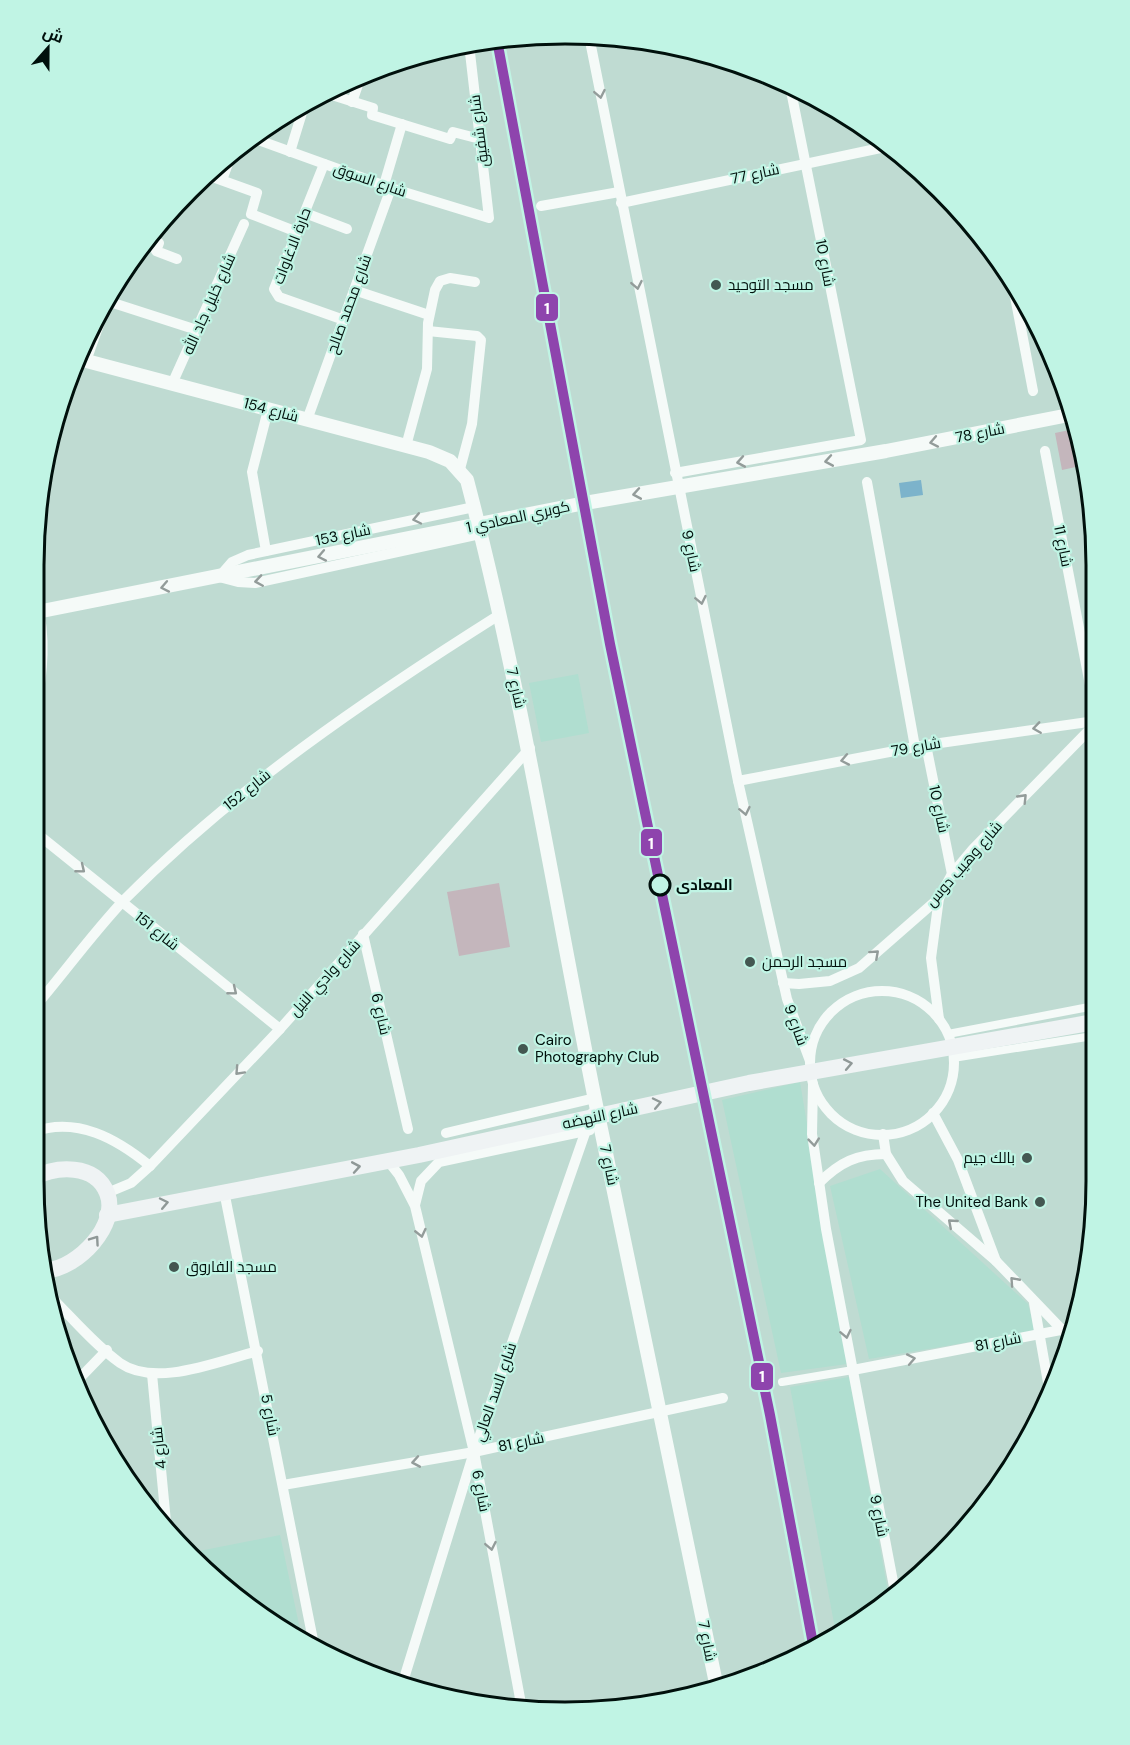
<svg xmlns="http://www.w3.org/2000/svg" width="1130" height="1745" font-family="'DM Sans',Cairo,sans-serif">
<style>
.built{fill:#b0ded0}
.green{fill:#c4b6bc}
.water{fill:#7cb3cb}
.lines{fill:none;stroke-linecap:round;stroke-linejoin:round}
.pedestrian{stroke:#f5faf8;stroke-width:8}
.minor{stroke:#f5faf8;stroke-width:10}
.tertiary{stroke:#f5faf8;stroke-width:14}
.secondary{stroke:#eff3f4;stroke-width:16}
.metro-1-casing{stroke:#c0f4e4;stroke-width:15}
.metro-1{stroke:#8e44ad;stroke-width:10}
.oneway{stroke:#939c9a}
.oneway2{stroke:#8f9897}
.poi-dot{fill:#435751;stroke:#c0f4e4;stroke-width:2}
.stop-dot{fill:#c0f4e4;stroke:#00100c;stroke-width:3}
.labels{text-anchor:middle;stroke-width:4.5;stroke-linejoin:round;paint-order:stroke}
.street-label{font-size:15px;fill:#00100c;stroke:#c0f4e4}
.poi-label{font-size:15px;fill:#00100c;stroke:#c0f4e4;text-anchor:start}
.stop-label{font-size:15px;font-weight:bold;fill:#00100c;stroke:#c0f4e4;text-anchor:start}
.rim{fill:none;stroke:#00100c;stroke-width:3}
.line-badge{stroke:#c0f4e4;stroke-width:2}
.badge-label{font-size:16px;text-anchor:middle;font-weight:bold;fill:#fff}
</style>
<rect width="100%" height="100%" fill="#bfdbd2"/>
<!-- built -->
<g class="built">
<polygon points="578,674 589,733 541,742 529,683"/>
<polygon points="800,1082 847,1364 781,1373 722,1100"/>
<polygon points="880,1169 1028,1304 1035,1331 869,1359 830,1186"/>
<polygon points="849,1377 889,1597 860,1623 836,1634 790,1387"/>
<polygon points="280,1535 301,1634 241,1602 194,1552"/>
</g>
<!-- green -->
<g class="green">
<polygon points="1079,428 1085,465 1062,470 1055,433"/>
<polygon points="499,883 510,947 459,956 447,892"/>
</g>
<!-- water -->
<polygon class="water" points="921,480 923,495 901,498 899,483"/>
<g class="lines">
<!-- pedestrian -->
<g class="pedestrian">
<polyline points="948,1034 1094,1006"/>
<polyline points="953,1058 1093,1036"/>
<polyline points="782,1382 853,1370"/>
</g>
<!-- minor -->
<g class="minor">
<polyline points="589,36 738,781 787,999 810,1061"/>
<polyline points="400,66 402,61"/>
<polyline points="335,96 373,108 372,115 450,139 453,132 480,139"/>
<polyline points="352,102 361,76"/>
<polyline points="250,137 391,188 489,218 469,44"/>
<polyline points="290,152 305,103"/>
<polyline points="324,164 274,289 279,297 344,320"/>
<polyline points="207,175 257,193 251,214 297,232"/>
<polyline points="222,180 233,150"/>
<polyline points="384,185 402,124"/>
<polyline points="621,203 890,146"/>
<polyline points="541,206 619,192"/>
<polyline points="305,213 347,229"/>
<polyline points="157,226 152,240 159,243 156,251 177,259"/>
<polyline points="1012,281 1033,391"/>
<polyline points="354,290 429,315"/>
<polyline points="107,301 197,330"/>
<polyline points="428,331 477,336 481,340 472,424 460,469"/>
<polyline points="86,361 107,302"/>
<polyline points="172,384 244,224"/>
<polyline points="307,420 391,188"/>
<polyline points="406,446 427,369 428,323 435,290 440,281 450,278 475,282"/>
<polyline points="1045,451 1095,711"/>
<polyline points="675,473 861,440 790,86"/>
<polyline points="867,482 915,747"/>
<polyline points="474,507 248,555 232,562 219,577 238,582 255,583 480,534"/>
<polyline points="266,551 252,472 268,410"/>
<path d="M36,708C43,672 46,637 37,602"/>
<polyline points="926,745 952,874"/>
<polyline points="738,781 926,745 1095,721"/>
<polyline points="35,832 280,1029"/>
<polyline points="939,898 931,958 939,1019"/>
<polyline points="363,934 408,1129"/>
<polyline points="783,983 799,984 830,981 859,968 939,898 952,874 973,849 1095,724"/>
<circle cx="882" cy="1063" r="72"/>
<path d="M34,1008C64,973 92,934 124,900C235,788 366,699 499,615"/>
<polyline points="813,1084 812,1134 826,1229 895,1592"/>
<polyline points="933,1113 958,1160 996,1261"/>
<path d="M33,1132C77,1116 117,1139 150,1166"/>
<polyline points="446,1133 595,1098"/>
<polyline points="883,1134 886,1154 903,1181 996,1261 1069,1337"/>
<polyline points="388,1161 399,1175 415,1206 474,1452 522,1709"/>
<path d="M819,1183C840,1162 857,1154 886,1154"/>
<polyline points="224,1191 313,1640"/>
<polyline points="107,1193 131,1183 150,1166 280,1029 530,748"/>
<polyline points="415,1205 421,1181 439,1162 590,1130"/>
<path d="M53,1299C74,1320 96,1346 120,1363C156,1388 218,1361 258,1351"/>
<polyline points="1034,1303 1050,1394"/>
<polyline points="853,1370 1071,1328"/>
<polyline points="152,1374 166,1522"/>
<polyline points="76,1382 107,1350"/>
<polyline points="283,1485 474,1452 723,1398"/>
<polyline points="402,1685 474,1452 592,1113"/>
</g>
<!-- tertiary -->
<g class="tertiary">
<path d="M79,359L429,452L450,461L467,480C521,686 554,896 596,1105C636,1299 678,1493 717,1688"/>
<polyline points="37,612 585,503 886,451 1074,414"/>
</g>
<!-- secondary -->
<g class="secondary">
<path d="M33,1178C56,1166 95,1163 107,1193C120,1225 77,1268 48,1270"/>
<polyline points="107,1215 419,1155 749,1083 1094,1022"/>
</g>
<defs>
<polyline id="metro-1" points="497,40 610,644 770,1415 813,1644"/>
</defs>
<!-- metro-1 casing -->
<use href="#metro-1" class="metro-1-casing"/>
<!-- metro-1 -->
<use href="#metro-1" class="metro-1"/>
</g>
<!-- one-way arrows -->
<defs><path id="oneway-chevron" d="M-2-3.5L2.5 0L-2 3.5" fill="none" stroke-width="1.6" stroke-linecap="round" stroke-linejoin="round" transform="scale(1.5)"/></defs>
<g class="oneway">
<use href="#oneway-chevron" transform="translate(600 94) rotate(79)"/>
<use href="#oneway-chevron" transform="translate(637 285) rotate(79)"/>
<use href="#oneway-chevron" transform="translate(934 442) rotate(169)"/>
<use href="#oneway-chevron" transform="translate(829 461) rotate(170)"/>
<use href="#oneway-chevron" transform="translate(741 462) rotate(170)"/>
<use href="#oneway-chevron" transform="translate(637 494) rotate(170)"/>
<use href="#oneway-chevron" transform="translate(417 519) rotate(168)"/>
<use href="#oneway-chevron" transform="translate(322 556) rotate(169)"/>
<use href="#oneway-chevron" transform="translate(259 581) rotate(171)"/>
<use href="#oneway-chevron" transform="translate(165 587) rotate(169)"/>
<use href="#oneway-chevron" transform="translate(701 600) rotate(78)"/>
<use href="#oneway-chevron" transform="translate(1037 728) rotate(172)"/>
<use href="#oneway-chevron" transform="translate(845 760) rotate(169)"/>
<use href="#oneway-chevron" transform="translate(1023 798) rotate(-46)"/>
<use href="#oneway-chevron" transform="translate(745 811) rotate(78)"/>
<use href="#oneway-chevron" transform="translate(81 869) rotate(39)"/>
<use href="#oneway-chevron" transform="translate(875 954) rotate(-42)"/>
<use href="#oneway-chevron" transform="translate(233 991) rotate(39)"/>
<use href="#oneway-chevron" transform="translate(239 1071) rotate(133)"/>
<use href="#oneway-chevron" transform="translate(814 1142) rotate(84)"/>
<use href="#oneway-chevron" transform="translate(952 1223) rotate(-139)"/>
<use href="#oneway-chevron" transform="translate(421 1233) rotate(77)"/>
<use href="#oneway-chevron" transform="translate(1014 1281) rotate(-132)"/>
<use href="#oneway-chevron" transform="translate(846 1334) rotate(78)"/>
<use href="#oneway-chevron" transform="translate(911 1359) rotate(-11)"/>
<use href="#oneway-chevron" transform="translate(416 1462) rotate(170)"/>
<use href="#oneway-chevron" transform="translate(491 1546) rotate(79)"/>
</g>
<g class="oneway2">
<use href="#oneway-chevron" transform="translate(848 1064) rotate(-11)"/>
<use href="#oneway-chevron" transform="translate(657 1103) rotate(-12)"/>
<use href="#oneway-chevron" transform="translate(356 1167) rotate(-10)"/>
<use href="#oneway-chevron" transform="translate(164 1203) rotate(-12)"/>
<use href="#oneway-chevron" transform="translate(95 1240) rotate(-55)"/>
</g>
<!-- markers -->
<g class="poi-dot">
<circle cx="716" cy="285" r="6"/>
<circle cx="750" cy="962" r="6"/>
<circle cx="523" cy="1049" r="6"/>
<circle cx="1027" cy="1158" r="6"/>
<circle cx="1040" cy="1202" r="6"/>
<circle cx="174" cy="1267" r="6"/>
</g>
<circle class="stop-dot" cx="660" cy="885" r="10"/>
<g class="labels">
<!-- street labels -->
<g class="street-label">
<text transform="translate(479 131) rotate(-97)" y="5">شارع شفيق</text>
<text transform="translate(755 174) rotate(-12)" y="5">شارع 77</text>
<text transform="translate(370 180) rotate(19)" y="5">شارع السوق</text>
<text transform="translate(292 246) rotate(-69)" y="5">حارة الاغاوات</text>
<text transform="translate(825 263) rotate(79)" y="5">شارع 10</text>
<text transform="translate(209 304) rotate(-66)" y="5">شارع خليل جاد الله</text>
<text transform="translate(349 304) rotate(-70)" y="5">شارع محمد صالح</text>
<text transform="translate(271 410) rotate(15)" y="5">شارع 154</text>
<text transform="translate(980 433) rotate(-11)" y="5">شارع 78</text>
<text transform="translate(518 517) rotate(-12)" y="5">كوبري المعادي 1</text>
<text transform="translate(343 535) rotate(-12)" y="5">شارع 153</text>
<text transform="translate(1063 546) rotate(79)" y="5">شارع 11</text>
<text transform="translate(691 551) rotate(78)" y="5">شارع 9</text>
<text transform="translate(516 688) rotate(77)" y="5">شارع 7</text>
<text transform="translate(916 747) rotate(-10)" y="5">شارع 79</text>
<text transform="translate(247 790) rotate(-39)" y="5">شارع 152</text>
<text transform="translate(939 809) rotate(78)" y="5">شارع 10</text>
<text transform="translate(964 864) rotate(-49)" y="5">شارع وهيب دوس</text>
<text transform="translate(157 931) rotate(39)" y="5">شارع 151</text>
<text transform="translate(325 978) rotate(-48)" y="5">شارع وادي النيل</text>
<text transform="translate(381 1014) rotate(77)" y="5">شارع 6</text>
<text transform="translate(796 1025) rotate(70)" y="5">شارع 9</text>
<text transform="translate(600 1116) rotate(-12)" y="5">شارع النهضه</text>
<text transform="translate(609 1165) rotate(78)" y="5">شارع 7</text>
<text transform="translate(998 1342) rotate(-11)" y="5">شارع 81</text>
<text transform="translate(495 1392) rotate(-71)" y="5">شارع السد العالي</text>
<text transform="translate(270 1415) rotate(79)" y="5">شارع 5</text>
<text transform="translate(521 1442) rotate(-12)" y="5">شارع 81</text>
<text transform="translate(159 1448) rotate(-96)" y="5">شارع 4</text>
<text transform="translate(481 1491) rotate(79)" y="5">شارع 6</text>
<text transform="translate(879 1516) rotate(79)" y="5">شارع 9</text>
<text transform="translate(707 1641) rotate(79)" y="5">شارع 7</text>
</g>
<!-- poi labels -->
<g class="poi-label">
<text x="728" y="290">مسجد التوحيد</text>
<text x="762" y="967">مسجد الرحمن</text>
<text x="535" y="1045">Cairo<tspan x="535" dy="17">Photography Club</tspan></text>
<text x="1015" y="1163" text-anchor="end">بالك جيم</text>
<text x="1028" y="1207" text-anchor="end">The United Bank</text>
<text x="186" y="1272">مسجد الفاروق</text>
</g>
<!-- stop labels -->
<g class="stop-label">
<text x="676" y="890">المعادى</text>
</g>
</g>
<!-- crop -->
<path d="M0 0H1130V1745H0ZM565 44H565A521 521 0 0 1 1086 565V1181A521 521 0 0 1 565 1702H565A521 521 0 0 1 44 1181V565A521 521 0 0 1 565 44Z" fill="#c0f4e4" fill-rule="evenodd"/>
<path class="rim" d="M565 44H565A521 521 0 0 1 1086 565V1181A521 521 0 0 1 565 1702H565A521 521 0 0 1 44 1181V565A521 521 0 0 1 565 44Z"/>
<g class="line-badge">
<rect x="535" y="293" width="24" height="29" rx="6" fill="#8e44ad"/>
<rect x="640" y="828" width="23" height="29" rx="6" fill="#8e44ad"/>
<rect x="750" y="1362" width="24" height="29" rx="6" fill="#8e44ad"/>
</g>
<g class="badge-label">
<text x="547" y="314">1</text>
<text x="651" y="849">1</text>
<text x="762" y="1382">1</text>
</g>
<!-- north arrow -->
<g transform="translate(48 48) rotate(21)" stroke="#c0f4e4" stroke-width="4.5" paint-order="stroke">
<path d="M0-4.5L10 22L0 15L-10 22Z" fill="#00100c"/>
<text y="-9" font-size="16" font-weight="bold" text-anchor="middle" fill="#00100c">ش</text>
</g>
</svg>
